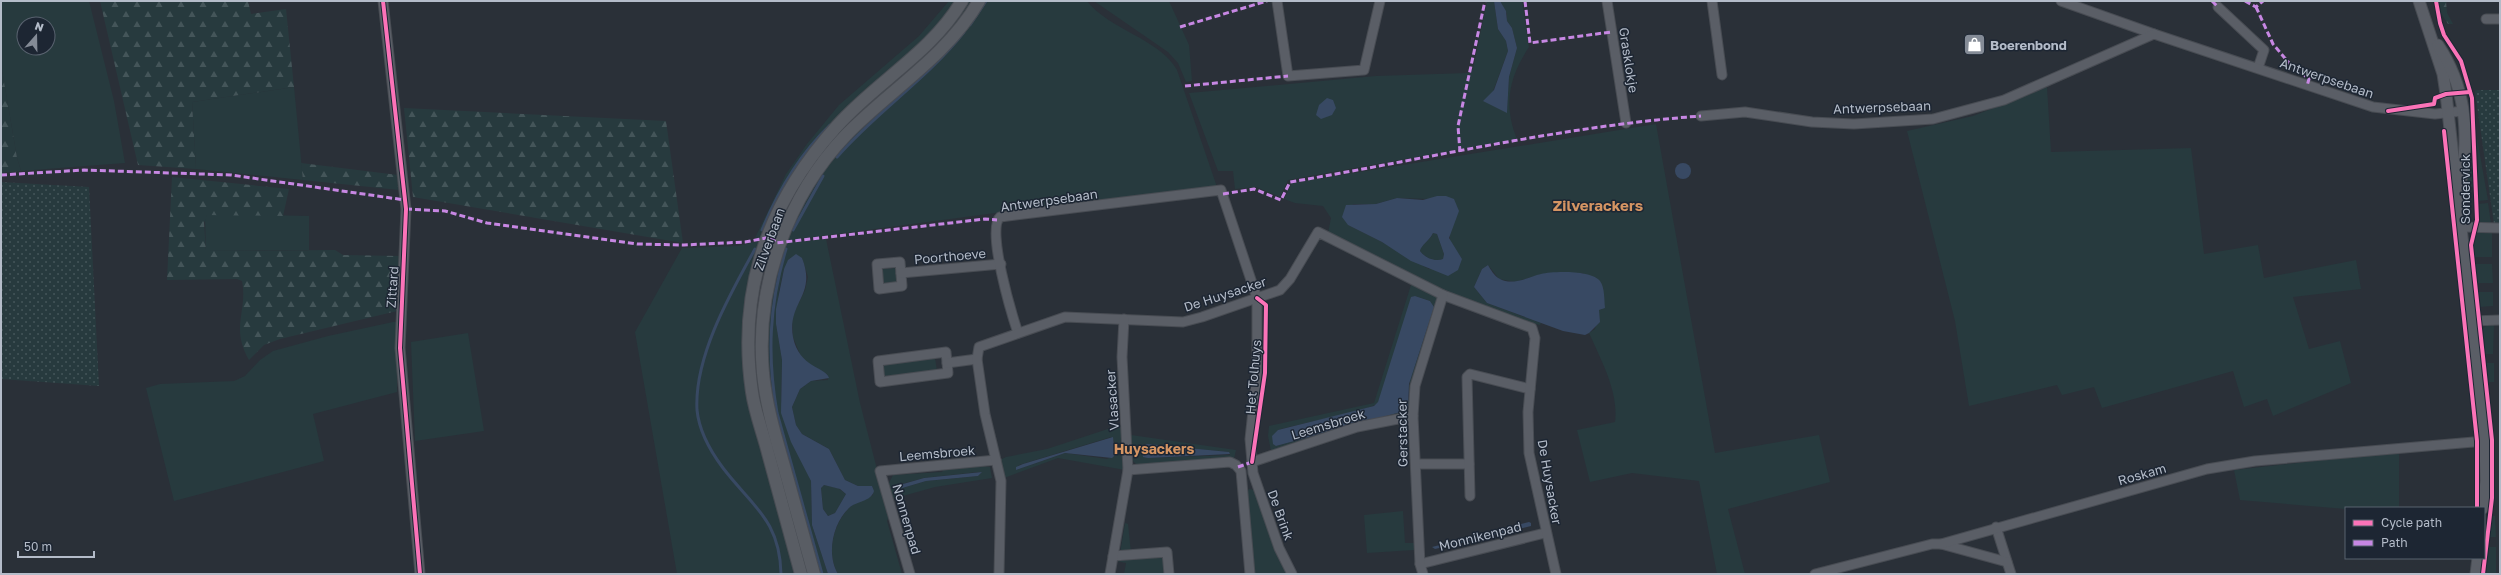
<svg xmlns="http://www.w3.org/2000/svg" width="2501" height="575" font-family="'Golos Text',sans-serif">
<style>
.grass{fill:#273a3e;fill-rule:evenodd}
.forest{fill:url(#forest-firs)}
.park{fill:url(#park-dots)}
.water{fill:#384963;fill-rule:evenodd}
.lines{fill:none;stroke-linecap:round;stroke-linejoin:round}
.stream{stroke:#384963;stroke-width:3}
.minor-casing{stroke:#484c53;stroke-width:11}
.tertiary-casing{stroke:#484c53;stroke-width:13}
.secondary-casing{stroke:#484c53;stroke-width:14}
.minor{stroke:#5a5e66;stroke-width:9}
.tertiary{stroke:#5a5e66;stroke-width:11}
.secondary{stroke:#595d64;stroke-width:12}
.quiet{stroke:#c787e3;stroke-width:3;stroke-dasharray:6 3;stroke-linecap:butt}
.cycleway-casing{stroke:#1d2633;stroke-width:6}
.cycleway{stroke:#fb73b8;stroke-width:4}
.labels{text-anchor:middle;stroke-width:3;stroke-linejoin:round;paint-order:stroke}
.poi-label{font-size:13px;font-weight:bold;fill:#b4bcc9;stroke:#1d2633;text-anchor:start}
.street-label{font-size:13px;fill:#b4bcc9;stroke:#1d2633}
.neighbourhood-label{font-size:14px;font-weight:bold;fill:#d59563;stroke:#1d2633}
.quarter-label{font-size:15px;font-weight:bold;fill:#d59563;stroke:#1d2633}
</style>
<defs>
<pattern id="forest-firs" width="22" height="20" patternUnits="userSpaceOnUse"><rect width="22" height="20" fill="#273a3e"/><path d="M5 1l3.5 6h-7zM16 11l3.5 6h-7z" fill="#445559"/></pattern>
<pattern id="park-dots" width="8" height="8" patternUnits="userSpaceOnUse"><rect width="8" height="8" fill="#273a3e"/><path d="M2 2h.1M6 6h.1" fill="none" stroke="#445559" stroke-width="1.8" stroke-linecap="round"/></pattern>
</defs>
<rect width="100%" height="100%" fill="#2a3038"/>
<!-- grass -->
<g class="grass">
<path d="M1,1H89L114,101L125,163L21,171L17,158L1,64ZM24,24H48V48H24Z"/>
<polygon points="949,1 959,1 944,22 840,120 763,237 755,238 786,174 807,144 839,105 919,36"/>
<polygon points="966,1 975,1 955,28 857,121 775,241 772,236 776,220 833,135"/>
<path d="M981,1H1087C1108,29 1160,39 1177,70L1217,187L1025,209L784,241L800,204L834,154Z"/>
<polygon points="1094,1 1169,1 1189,45 1192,81 1186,82 1178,63 1168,52"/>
<path d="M1487,1H1494L1498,29L1506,41L1508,51L1492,94L1507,112L1509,77L1517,48L1512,28L1507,21V14L1500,1H1522L1529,47C1509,77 1503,105 1517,139L1288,180L1280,197L1256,187L1235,189L1233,171H1218L1189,93L1376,76L1468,73L1473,69Z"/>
<polygon points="294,87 303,180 196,169 192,102"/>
<polygon points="2047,87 2051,152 2191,148 2204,254 2258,245 2264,278 2356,260 2361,289 2293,297 2309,349 2340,341 2351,383 2273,416 2267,399 2244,407 2233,371 2102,408 2094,387 2062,395 2057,385 1969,406 1955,321 1907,131 1973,116"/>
<path d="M1656,124L1715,453L1819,435L1830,482L1728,509L1745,574H1717L1699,481L1632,473L1590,482L1577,430L1615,422C1619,392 1601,360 1589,333L1595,329L1599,310L1602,309L1583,273L1542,274L1515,282L1499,279L1488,265L1482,269L1474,287L1487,303L1541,323L1540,325L1536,324L1478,306L1328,233L1331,218L1323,206L1295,203L1284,199L1292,183ZM1397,198L1429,199L1450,235V243L1462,259L1429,269L1382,242L1348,225L1353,204H1376Z"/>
<polygon points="2473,134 2474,187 2468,188 2468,135"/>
<polygon points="2477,138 2488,200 2478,201"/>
<polygon points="2488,203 2491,224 2479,225 2478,204"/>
<polygon points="220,214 309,216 309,250 206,251 205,218 207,215"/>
<polygon points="2477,231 2492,231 2492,257 2474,257 2473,243"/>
<path d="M1433,233L1437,234L1444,254L1443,259C1435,262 1425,258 1420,251C1421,244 1430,241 1433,233Z"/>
<path d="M826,239L860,403L889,516L887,521L902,574H838C826,554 833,525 848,509C854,502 865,499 873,495L872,486H858L845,480L829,449L802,434L796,425L792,407L800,389L811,381L828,380L827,374L810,366L802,359L793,337L792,317L805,290L808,277L802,258L784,269L779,291L776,324L782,360L781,401L811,481L812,525L828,574H817L766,376L768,306L783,243Z"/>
<polygon points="762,240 745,357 798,574 677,574 635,332 682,248 738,246"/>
<polygon points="2474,264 2492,264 2493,283 2477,283"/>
<polygon points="897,268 898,282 883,283 882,269"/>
<path d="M1414,284L1438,297V301L1412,412L1271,451L1268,436L1269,426L1374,403L1411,285ZM1415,296L1430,301L1434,307L1410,380L1408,410L1276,446L1278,430C1296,424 1370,411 1378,403Z"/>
<polygon points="2478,292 2493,292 2493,306 2479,307"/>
<polygon points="393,322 397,322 397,392 313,414 324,461 174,501 146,388 160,384 234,381 245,376 260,360 273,351 328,336"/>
<polygon points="2494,324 2493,354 2485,354 2483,329 2487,325"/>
<polygon points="468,333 484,431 415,441 411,342"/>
<polygon points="935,358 937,371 883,376 884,365"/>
<polygon points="2486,363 2494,363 2494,382 2488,382"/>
<path d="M1123,424L1125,470L1058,458L1004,478L1000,460L1006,457L1047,449ZM1111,437L1114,441L1115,455L1107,459L1065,453L1016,470L1019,465Z"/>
<path d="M1131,435L1236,450L1234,459L1139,467L1133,461ZM1144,444L1229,452L1230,455L1148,458Z"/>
<polygon points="2399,452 2399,508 2346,509 2240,500 2234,470"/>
<path d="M981,466L990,467L992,478L935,487L892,499L889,483L893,475L942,472L944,469ZM978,472H982L978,476L926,481L899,489L898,485L924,478Z"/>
<polygon points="824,485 838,488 846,494 835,513 828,516 823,509 821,488"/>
<polygon points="1249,489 1254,490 1275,550 1287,574 1253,574 1247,492"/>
<polygon points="1403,511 1405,543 1414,543 1414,550 1367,553 1364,515"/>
<polygon points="2491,516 2495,516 2496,537 2489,537"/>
<polygon points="1125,523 1128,524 1131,553 1120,553"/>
<polygon points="2488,547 2496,547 2496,574 2485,574"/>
<polygon points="1164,554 1166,574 1124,574 1126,563 1116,561 1116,558"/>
</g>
<!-- forest -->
<g class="forest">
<polygon points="100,1 248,1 251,14 286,9 294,87 192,102 196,169 138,165"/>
<polygon points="2438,1 2446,1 2447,13 2453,24 2448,24 2441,13"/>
<polygon points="1,64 17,158 21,171 1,173"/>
<polygon points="404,108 666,121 683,243 413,197"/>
<polygon points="301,163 398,175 399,190 303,180"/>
<path d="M172,177L289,189L283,216L207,215L204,223L206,251L335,250L343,255L401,256L397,311L280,339L264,345L249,360C230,327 248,311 242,281L237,279L167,280Z"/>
</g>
<!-- park -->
<g class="park">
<polygon points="2477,90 2500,90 2500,224 2494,224 2475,91"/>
<polygon points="1,182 89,187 99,386 1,379"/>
</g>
<!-- water -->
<g class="water">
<polygon points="1494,1 1500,1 1506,11 1507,21 1512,28 1517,48 1509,77 1507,113 1483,101 1494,90 1508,51 1506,41 1498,29"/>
<polygon points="1327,98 1333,100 1336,108 1332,115 1321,119 1316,115 1319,105"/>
<circle cx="1683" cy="171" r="8"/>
<path d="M1437,196H1446L1454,199L1459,211L1449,238L1462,259L1458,270L1448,276L1411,261L1382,242L1348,225L1342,217L1346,205L1376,204L1397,198L1423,200ZM1433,233L1437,234L1444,254L1443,259C1435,262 1425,258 1420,251C1421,245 1430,240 1433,233Z"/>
<path d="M796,254L802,258C817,296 787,302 793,337C799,368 826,367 829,378L811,381L800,389L792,407L796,425L802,434L829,449L845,480L858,486H872L874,491C871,502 856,501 849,508C833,523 826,554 838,574H828L812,525L811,481L791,442L781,413L782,360L776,324V309L784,269L788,260ZM824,485L840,489L846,494L835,513L828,516L823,509L821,488Z"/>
<path d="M1488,265C1491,270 1494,276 1500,279C1513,286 1528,277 1541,274C1553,271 1592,270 1600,281C1605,288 1604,300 1605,308L1599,310L1600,322L1589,333L1585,335L1563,331L1487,303L1474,287L1482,269Z"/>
<polygon points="1415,296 1430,301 1434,307 1409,384 1408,410 1276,446 1273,444 1272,436 1278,430 1374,406 1378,402 1411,297"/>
<polygon points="1113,437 1115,455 1112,458 1065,453 1016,470 1016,467 1023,464"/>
<polygon points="1147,444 1229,452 1230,454 1148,458 1143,457 1141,446"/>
<polygon points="982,472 978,476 926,481 899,489 896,486 924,478"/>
<polygon points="1529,522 1531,523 1531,526 1435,549 1432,547"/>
</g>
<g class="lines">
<!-- stream -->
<g class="stream">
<polyline points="970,25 986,1"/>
<path d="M837,157C876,112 927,79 964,32"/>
<path d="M762,230C778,191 799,155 830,125"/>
<polyline points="793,230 823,176"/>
<path d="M755,249C730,294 694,357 697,410C699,431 711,452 723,468C752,506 780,520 781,574"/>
<path d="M786,249C769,305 767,356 777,413L822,574"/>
</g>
<defs>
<g id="minor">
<polyline points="383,1 406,209 400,348 420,574"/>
<polyline points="1277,1 1288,76 1364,70 1380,1"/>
<polyline points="1607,1 1626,123"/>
<polyline points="1712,1 1722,75"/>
<polyline points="2061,1 2154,34"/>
<polyline points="2218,7 2264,50 2258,68"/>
<polyline points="2486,19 2500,19"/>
<polyline points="1701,116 1745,112 1812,122 1854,124 1933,119 2004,100 2154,34 2373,107 2435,114 2463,111"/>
<polyline points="2462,227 2500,228"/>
<polygon points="900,262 902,286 879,289 877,264"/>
<polyline points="901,273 1001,264"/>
<polyline points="2473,321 2500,320"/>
<path d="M1018,333C1012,315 986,229 1000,217L1221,190L1257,298V373L1250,439L1253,473L1279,548L1292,574"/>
<polygon points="946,352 948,373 880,382 878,361"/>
<polyline points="947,363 977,359"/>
<polyline points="1252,462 1357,427 1413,416"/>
<polyline points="1416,464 1469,464"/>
<polyline points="1128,470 1230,462 1236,465 1241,471 1250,574"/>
<polyline points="1470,496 1467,377 1470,374 1530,389"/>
<polyline points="1996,527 2011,574"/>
<polyline points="1941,544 2007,562"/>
<polyline points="1113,556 1167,552 1169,574"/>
<polyline points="1420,564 1545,533"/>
<polyline points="910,574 880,471 996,460"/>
<polyline points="999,574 1001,481 985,414 977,359 979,347 1065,317 1183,322 1202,317 1280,290 1290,279 1318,232 1443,295 1532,328 1535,338 1528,412 1529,453 1556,574"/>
<polyline points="1110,574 1128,470 1122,357 1124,319"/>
<polyline points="1423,574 1420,564 1413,416 1415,386 1443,295"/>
<polyline points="1815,574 1932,544 1941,544 2207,469 2255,461 2485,441"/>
</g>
<g id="tertiary">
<polyline points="2419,1 2443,74 2446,94 2485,441 2486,481 2483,508"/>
<path d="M2438,45C2466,87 2470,136 2460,185"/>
<polyline points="2476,574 2478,558"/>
</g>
<g id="secondary">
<path d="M801,574C790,534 779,493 768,453C763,433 755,413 752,392C737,290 768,202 837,126C876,82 931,53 962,1"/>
<path d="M814,574C804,538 794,502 784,466C775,435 766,405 763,373C755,287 787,196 847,134C890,90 947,56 979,1"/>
</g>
</defs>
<!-- minor casing -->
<use href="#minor" class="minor-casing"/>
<!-- tertiary casing -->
<use href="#tertiary" class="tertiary-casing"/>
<!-- secondary casing -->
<use href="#secondary" class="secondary-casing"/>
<!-- minor -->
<use href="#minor" class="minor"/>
<!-- tertiary -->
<use href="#tertiary" class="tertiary"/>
<!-- secondary -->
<use href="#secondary" class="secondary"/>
<!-- quiet -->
<g class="quiet">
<polyline points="1525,1 1530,43 1611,32"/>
<polyline points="2212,1 2218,7"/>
<polyline points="2245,1 2256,7 2263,1"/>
<polyline points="2256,7 2273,44 2289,63 2309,79 2307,86"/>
<polyline points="1180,27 1267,1"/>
<polyline points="1185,86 1288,76"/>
<polyline points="1460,152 1458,126 1485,1"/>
<polyline points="1,175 84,170 231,175 405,200"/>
<path d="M1223,194L1254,189L1281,200L1290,182C1427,159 1563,126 1701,116"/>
<polyline points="406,209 445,211 487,223 637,244 684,245 745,242 771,237 776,243 985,219 997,220"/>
<polyline points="1238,467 1252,462"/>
</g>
<defs>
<g id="cycleway">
<polyline points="383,1 406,209 400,348 420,574"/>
<polyline points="2436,1 2440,23 2444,35 2461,61 2472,98 2477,220 2471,245 2492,440 2492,498 2483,574"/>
<polyline points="2388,111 2434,104 2435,98 2446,94 2470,92"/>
<polyline points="2444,131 2477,441 2477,508"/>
<polyline points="1252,462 1265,373 1266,305 1257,298"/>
</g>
</defs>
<!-- cycleway casing -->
<use href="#cycleway" class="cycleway-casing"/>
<!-- cycleway -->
<use href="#cycleway" class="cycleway"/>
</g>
<!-- icons -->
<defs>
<symbol id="shop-square" viewBox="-11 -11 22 22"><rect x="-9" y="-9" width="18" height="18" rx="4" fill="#848b96" stroke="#1d2633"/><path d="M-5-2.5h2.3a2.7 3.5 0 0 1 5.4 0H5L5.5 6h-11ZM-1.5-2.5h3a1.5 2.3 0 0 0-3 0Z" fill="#fff"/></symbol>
</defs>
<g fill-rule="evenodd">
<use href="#shop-square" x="1962" y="32" width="25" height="25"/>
</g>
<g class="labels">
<!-- poi labels -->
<g class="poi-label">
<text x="1990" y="50">Boerenbond</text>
</g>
<!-- street labels -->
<g class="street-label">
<text transform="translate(1629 60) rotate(81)" y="5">Grasklokje</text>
<text transform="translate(2327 78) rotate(19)" y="5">Antwerpsebaan</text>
<text transform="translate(1882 107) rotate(-2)" y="5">Antwerpsebaan</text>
<text transform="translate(2465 189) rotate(-90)" y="5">Sondervick</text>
<text transform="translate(1049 200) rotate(-8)" y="5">Antwerpsebaan</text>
<text transform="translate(769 239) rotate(-70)" y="5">Zilverbaan</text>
<text transform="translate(950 256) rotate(-5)" y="5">Poorthoeve</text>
<text transform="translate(392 287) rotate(-86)" y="5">Zittard</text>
<text transform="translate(1225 294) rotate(-18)" y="5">De Huysacker</text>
<text transform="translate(1253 377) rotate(-85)" y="5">Het Tolhuys</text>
<text transform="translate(1112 400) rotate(-94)" y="5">Vlasacker</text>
<text transform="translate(1328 424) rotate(-17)" y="5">Leemsbroek</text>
<text transform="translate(1402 433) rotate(-91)" y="5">Gerstacker</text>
<text transform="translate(937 453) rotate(-5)" y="5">Leemsbroek</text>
<text transform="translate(2142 474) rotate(-16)" y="5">Roskam</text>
<text transform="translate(1550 482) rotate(80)" y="5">De Huysacker</text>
<text transform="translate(1281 515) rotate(70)" y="5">De Brink</text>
<text transform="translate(907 519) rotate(74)" y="5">Nonnenpad</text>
<text transform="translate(1480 536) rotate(-14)" y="5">Monnikenpad</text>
</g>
<!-- neighbourhood labels -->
<g class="neighbourhood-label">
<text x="1154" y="454">Huysackers</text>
</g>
<!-- quarter labels -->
<g class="quarter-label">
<text x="1598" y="211">Zilverackers</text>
</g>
</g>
<!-- border -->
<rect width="2501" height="575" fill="none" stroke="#b4bcc9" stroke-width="4"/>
<!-- legend -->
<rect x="2345" y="507" width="140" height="52" fill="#1d2633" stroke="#59626f"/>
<rect x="2353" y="520" width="20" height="6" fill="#fb73b8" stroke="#59626f"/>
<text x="2381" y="527" font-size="12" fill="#b4bcc9">Cycle path</text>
<rect x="2353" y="540" width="20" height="6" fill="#c787e3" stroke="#59626f"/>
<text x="2381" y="547" font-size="12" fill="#b4bcc9">Path</text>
<!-- north arrow -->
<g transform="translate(36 36) rotate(20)"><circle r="19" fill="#1d2633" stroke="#59626f"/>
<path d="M0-3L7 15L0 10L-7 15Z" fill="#848b96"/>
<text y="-6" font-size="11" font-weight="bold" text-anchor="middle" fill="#b4bcc9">N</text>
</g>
<!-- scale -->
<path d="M18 551v6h76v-6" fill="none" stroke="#b4bcc9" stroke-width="2"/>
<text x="24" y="551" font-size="12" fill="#b4bcc9" stroke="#1d2633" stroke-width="3" paint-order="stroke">50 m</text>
</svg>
